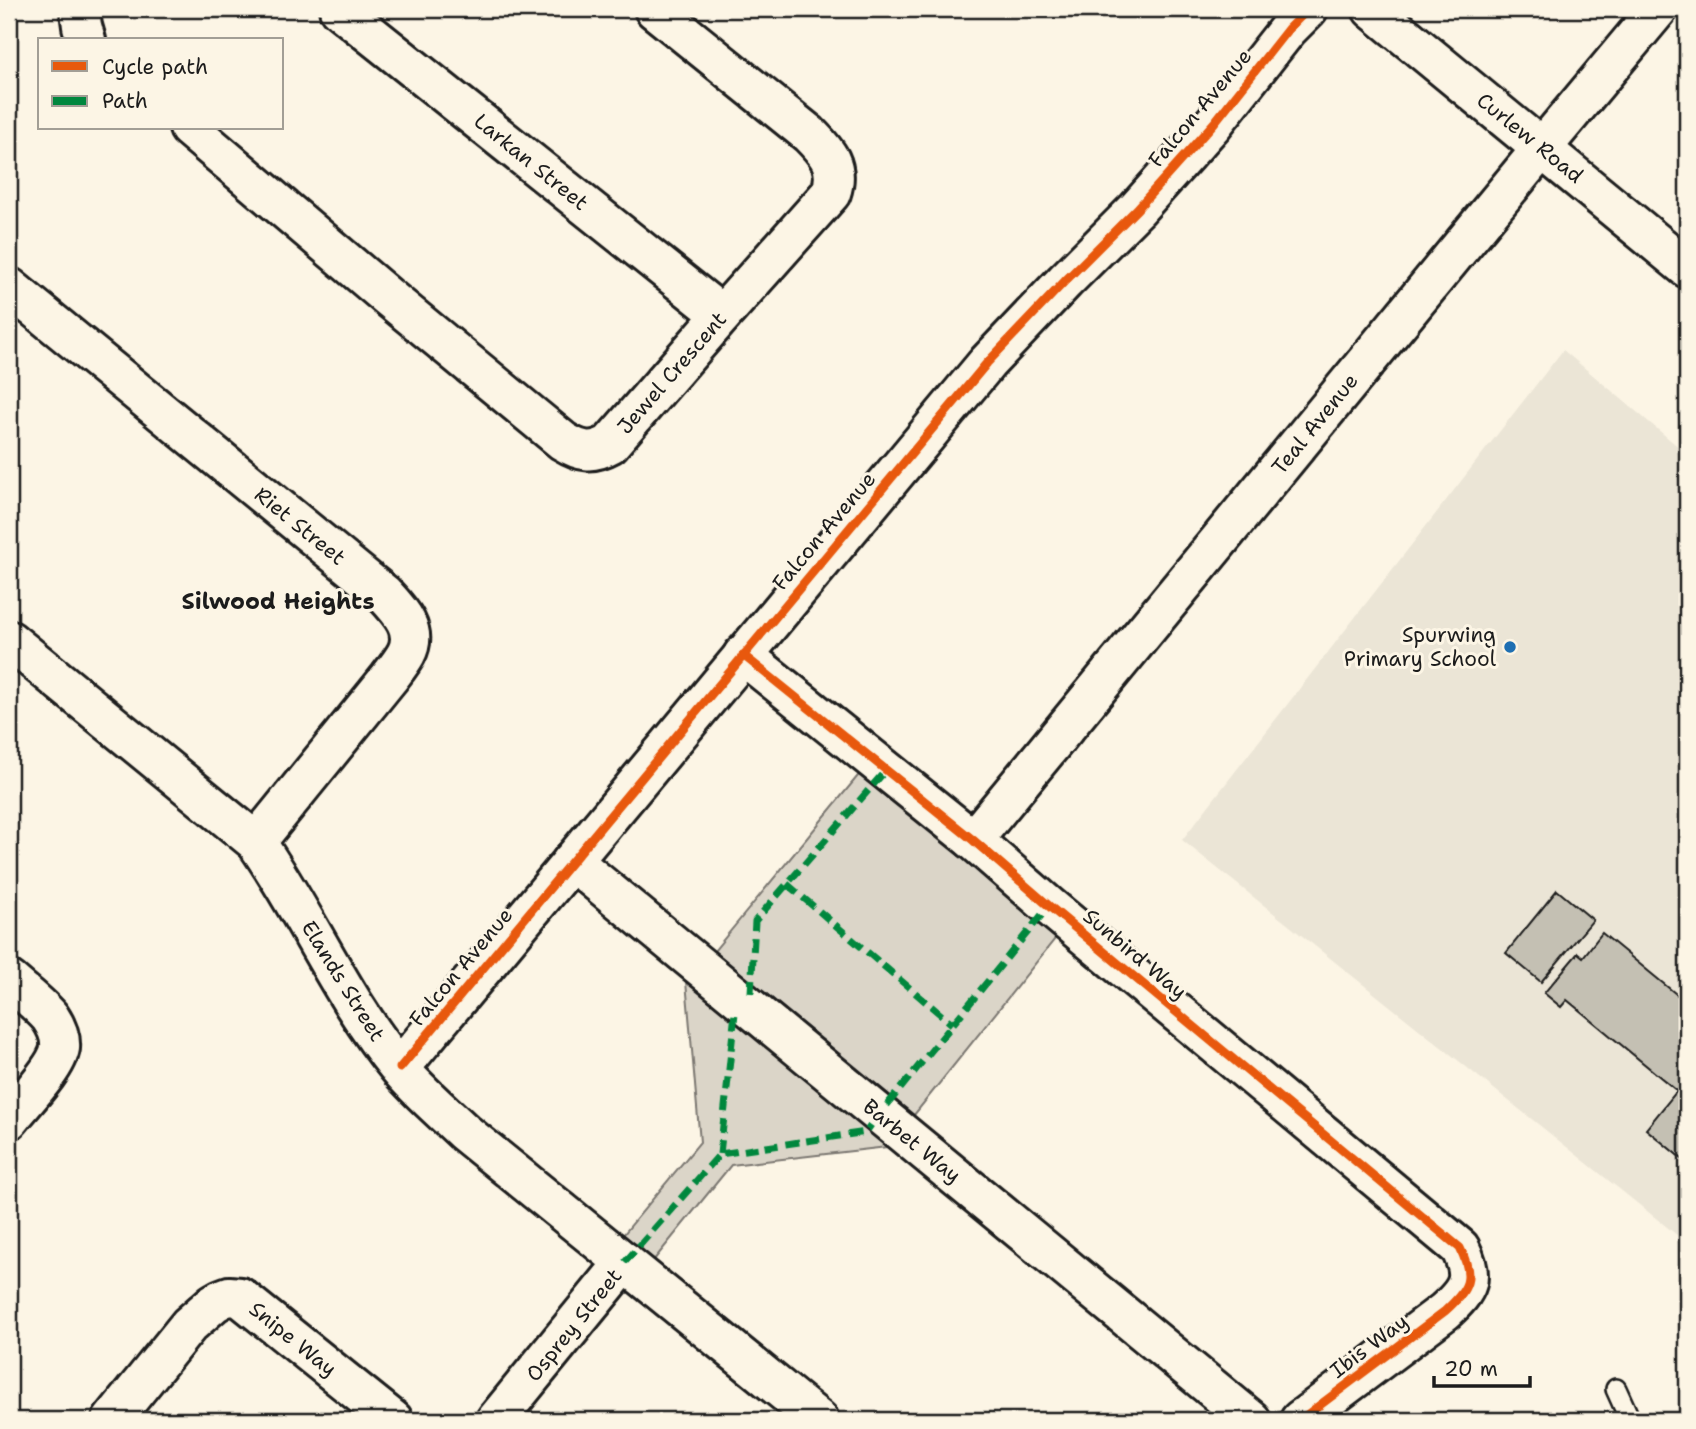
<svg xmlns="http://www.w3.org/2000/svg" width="1696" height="1429" font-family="'Shantell Sans',sans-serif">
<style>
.built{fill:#ebe5d6}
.green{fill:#dbd5c8;stroke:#7c7872;stroke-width:2}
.building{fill:#c4c0b3;stroke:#1c1c1c;stroke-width:2}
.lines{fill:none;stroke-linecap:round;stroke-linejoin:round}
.service-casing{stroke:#1c1c1c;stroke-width:24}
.minor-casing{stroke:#1c1c1c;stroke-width:44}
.service{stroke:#fcf5e5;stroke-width:19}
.minor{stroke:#fcf5e5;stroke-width:38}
.quiet{stroke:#00873e;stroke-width:7;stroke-dasharray:14 7;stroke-linecap:butt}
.cycleway-casing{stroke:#fcf5e5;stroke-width:13}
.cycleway{stroke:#e8590c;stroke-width:9}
.poi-dot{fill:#1f6fb2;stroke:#fcf5e5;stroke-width:2.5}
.labels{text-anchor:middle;stroke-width:6;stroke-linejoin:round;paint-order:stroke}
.street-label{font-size:21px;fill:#1c1c1c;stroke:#fcf5e5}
.poi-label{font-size:21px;fill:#1c1c1c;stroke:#fcf5e5;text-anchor:end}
.neighbourhood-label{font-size:23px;font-weight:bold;fill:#1c1c1c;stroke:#fcf5e5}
</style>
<rect width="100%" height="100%" fill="#fcf5e5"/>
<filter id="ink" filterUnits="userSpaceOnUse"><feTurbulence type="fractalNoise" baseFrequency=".0143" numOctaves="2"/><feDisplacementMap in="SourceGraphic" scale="14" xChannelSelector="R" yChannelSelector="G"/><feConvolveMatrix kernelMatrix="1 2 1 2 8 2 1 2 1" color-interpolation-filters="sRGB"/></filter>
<g filter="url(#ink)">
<!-- built -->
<polygon class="built" points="1563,350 1687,454 1687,1243 1182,840"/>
<!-- green -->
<g class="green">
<polygon points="862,771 1059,934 914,1115 714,951"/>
<polygon points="685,970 896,1146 731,1165 649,1266 618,1241 700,1142"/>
</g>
<!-- building -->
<g class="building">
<polygon points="1557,890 1593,920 1541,982 1506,953"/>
<polygon points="1602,933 1687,1003 1687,1163 1646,1129 1677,1091 1567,1000 1561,1007 1544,993 1578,953 1583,957"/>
</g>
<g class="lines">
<defs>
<polyline id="service" points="1616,1389 1630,1420"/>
<g id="minor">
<polyline points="82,9 80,11 82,26 86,40"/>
<polyline points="339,9 722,315"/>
<polyline points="1372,9 1687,268"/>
<path d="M189,128L388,297L563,441C581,452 592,454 610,444L722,315L831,193C840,166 827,152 809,134L654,9"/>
<path d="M9,287L384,594C399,610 419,630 406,654C401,663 395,670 389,678L256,842"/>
<path d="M9,640L256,842C307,915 342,999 399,1068C418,1091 442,1111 464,1132L819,1420"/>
<path d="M743,655L973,840L1049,906L1460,1248C1475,1278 1469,1289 1445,1311L1300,1420"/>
<polyline points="973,840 1542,148 1658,9"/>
<polyline points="572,861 1251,1420"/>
<path d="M9,980C23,992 38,1003 50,1017C56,1026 61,1038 60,1048C57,1068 22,1103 9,1120"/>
<polyline points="400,1068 987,363 1065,281 1137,209 1214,123 1288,29 1308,9"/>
<polyline points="112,1420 189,1325 214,1303 221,1299 229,1296 240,1297 393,1420"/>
<polyline points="496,1420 625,1262"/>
</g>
</defs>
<!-- service casing -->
<use href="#service" class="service-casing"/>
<!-- minor casing -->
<use href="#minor" class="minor-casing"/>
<!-- service -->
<use href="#service" class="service"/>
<!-- minor -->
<use href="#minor" class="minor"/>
<!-- quiet -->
<g class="quiet">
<polyline points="787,884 952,1024"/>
<polyline points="751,993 755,921 886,770"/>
<polyline points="887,1105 1049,906"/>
<polyline points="720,1154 735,1013"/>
<polyline points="625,1262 720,1154 866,1132 871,1125"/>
</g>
<defs>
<g id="cycleway">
<path d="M743,655L973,840L1049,906L1460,1248C1475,1278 1469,1289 1445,1311L1300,1420"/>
<polyline points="400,1068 987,363 1065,281 1137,209 1214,123 1288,29 1308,9"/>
</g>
</defs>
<!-- cycleway casing -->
<use href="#cycleway" class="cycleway-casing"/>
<!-- cycleway -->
<use href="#cycleway" class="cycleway"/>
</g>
</g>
<!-- markers -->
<circle class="poi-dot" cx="1510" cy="647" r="7"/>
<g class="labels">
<!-- street labels -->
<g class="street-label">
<text transform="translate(1200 108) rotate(-50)" y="7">Falcon Avenue</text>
<text transform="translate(1530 138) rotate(39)" y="7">Curlew Road</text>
<text transform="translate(531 162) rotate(39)" y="7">Larkan Street</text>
<text transform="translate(672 373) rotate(-49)" y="7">Jewel Crescent</text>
<text transform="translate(1315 424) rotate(-51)" y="7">Teal Avenue</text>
<text transform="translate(300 526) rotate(39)" y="7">Riet Street</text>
<text transform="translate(824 531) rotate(-50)" y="7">Falcon Avenue</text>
<text transform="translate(1135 954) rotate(40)" y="7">Sunbird Way</text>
<text transform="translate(461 967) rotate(-50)" y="7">Falcon Avenue</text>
<text transform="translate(343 981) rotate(58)" y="7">Elands Street</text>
<text transform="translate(912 1141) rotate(39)" y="7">Barbet Way</text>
<text transform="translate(574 1325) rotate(-51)" y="7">Osprey Street</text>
<text transform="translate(293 1339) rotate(39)" y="7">Snipe Way</text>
<text transform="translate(1369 1346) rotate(-37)" y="7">Ibis Way</text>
</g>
<!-- poi labels -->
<g class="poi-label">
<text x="1496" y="642">Spurwing<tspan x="1496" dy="24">Primary School</tspan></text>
</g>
<!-- neighbourhood labels -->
<g class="neighbourhood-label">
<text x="278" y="609">Silwood Heights</text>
</g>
</g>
<!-- margin -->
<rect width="1696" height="1429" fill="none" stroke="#fcf5e5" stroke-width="35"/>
<rect x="18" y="18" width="1661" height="1394" fill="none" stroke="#1c1c1c" stroke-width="2.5" filter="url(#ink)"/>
<!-- legend -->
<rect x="38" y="38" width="245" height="91" fill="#fcf5e5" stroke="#a29e95" stroke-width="2"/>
<rect x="52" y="61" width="35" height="10" fill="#e8590c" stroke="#a29e95" stroke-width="2"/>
<text x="102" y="74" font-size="21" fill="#1c1c1c">Cycle path</text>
<rect x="52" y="96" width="35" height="10" fill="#00873e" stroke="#a29e95" stroke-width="2"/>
<text x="102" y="108" font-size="21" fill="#1c1c1c">Path</text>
<!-- scale -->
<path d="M1434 1376v10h96v-10" fill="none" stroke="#1c1c1c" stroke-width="3.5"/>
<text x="1444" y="1376" font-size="21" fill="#1c1c1c" stroke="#fcf5e5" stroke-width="5" paint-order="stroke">20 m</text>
</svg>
